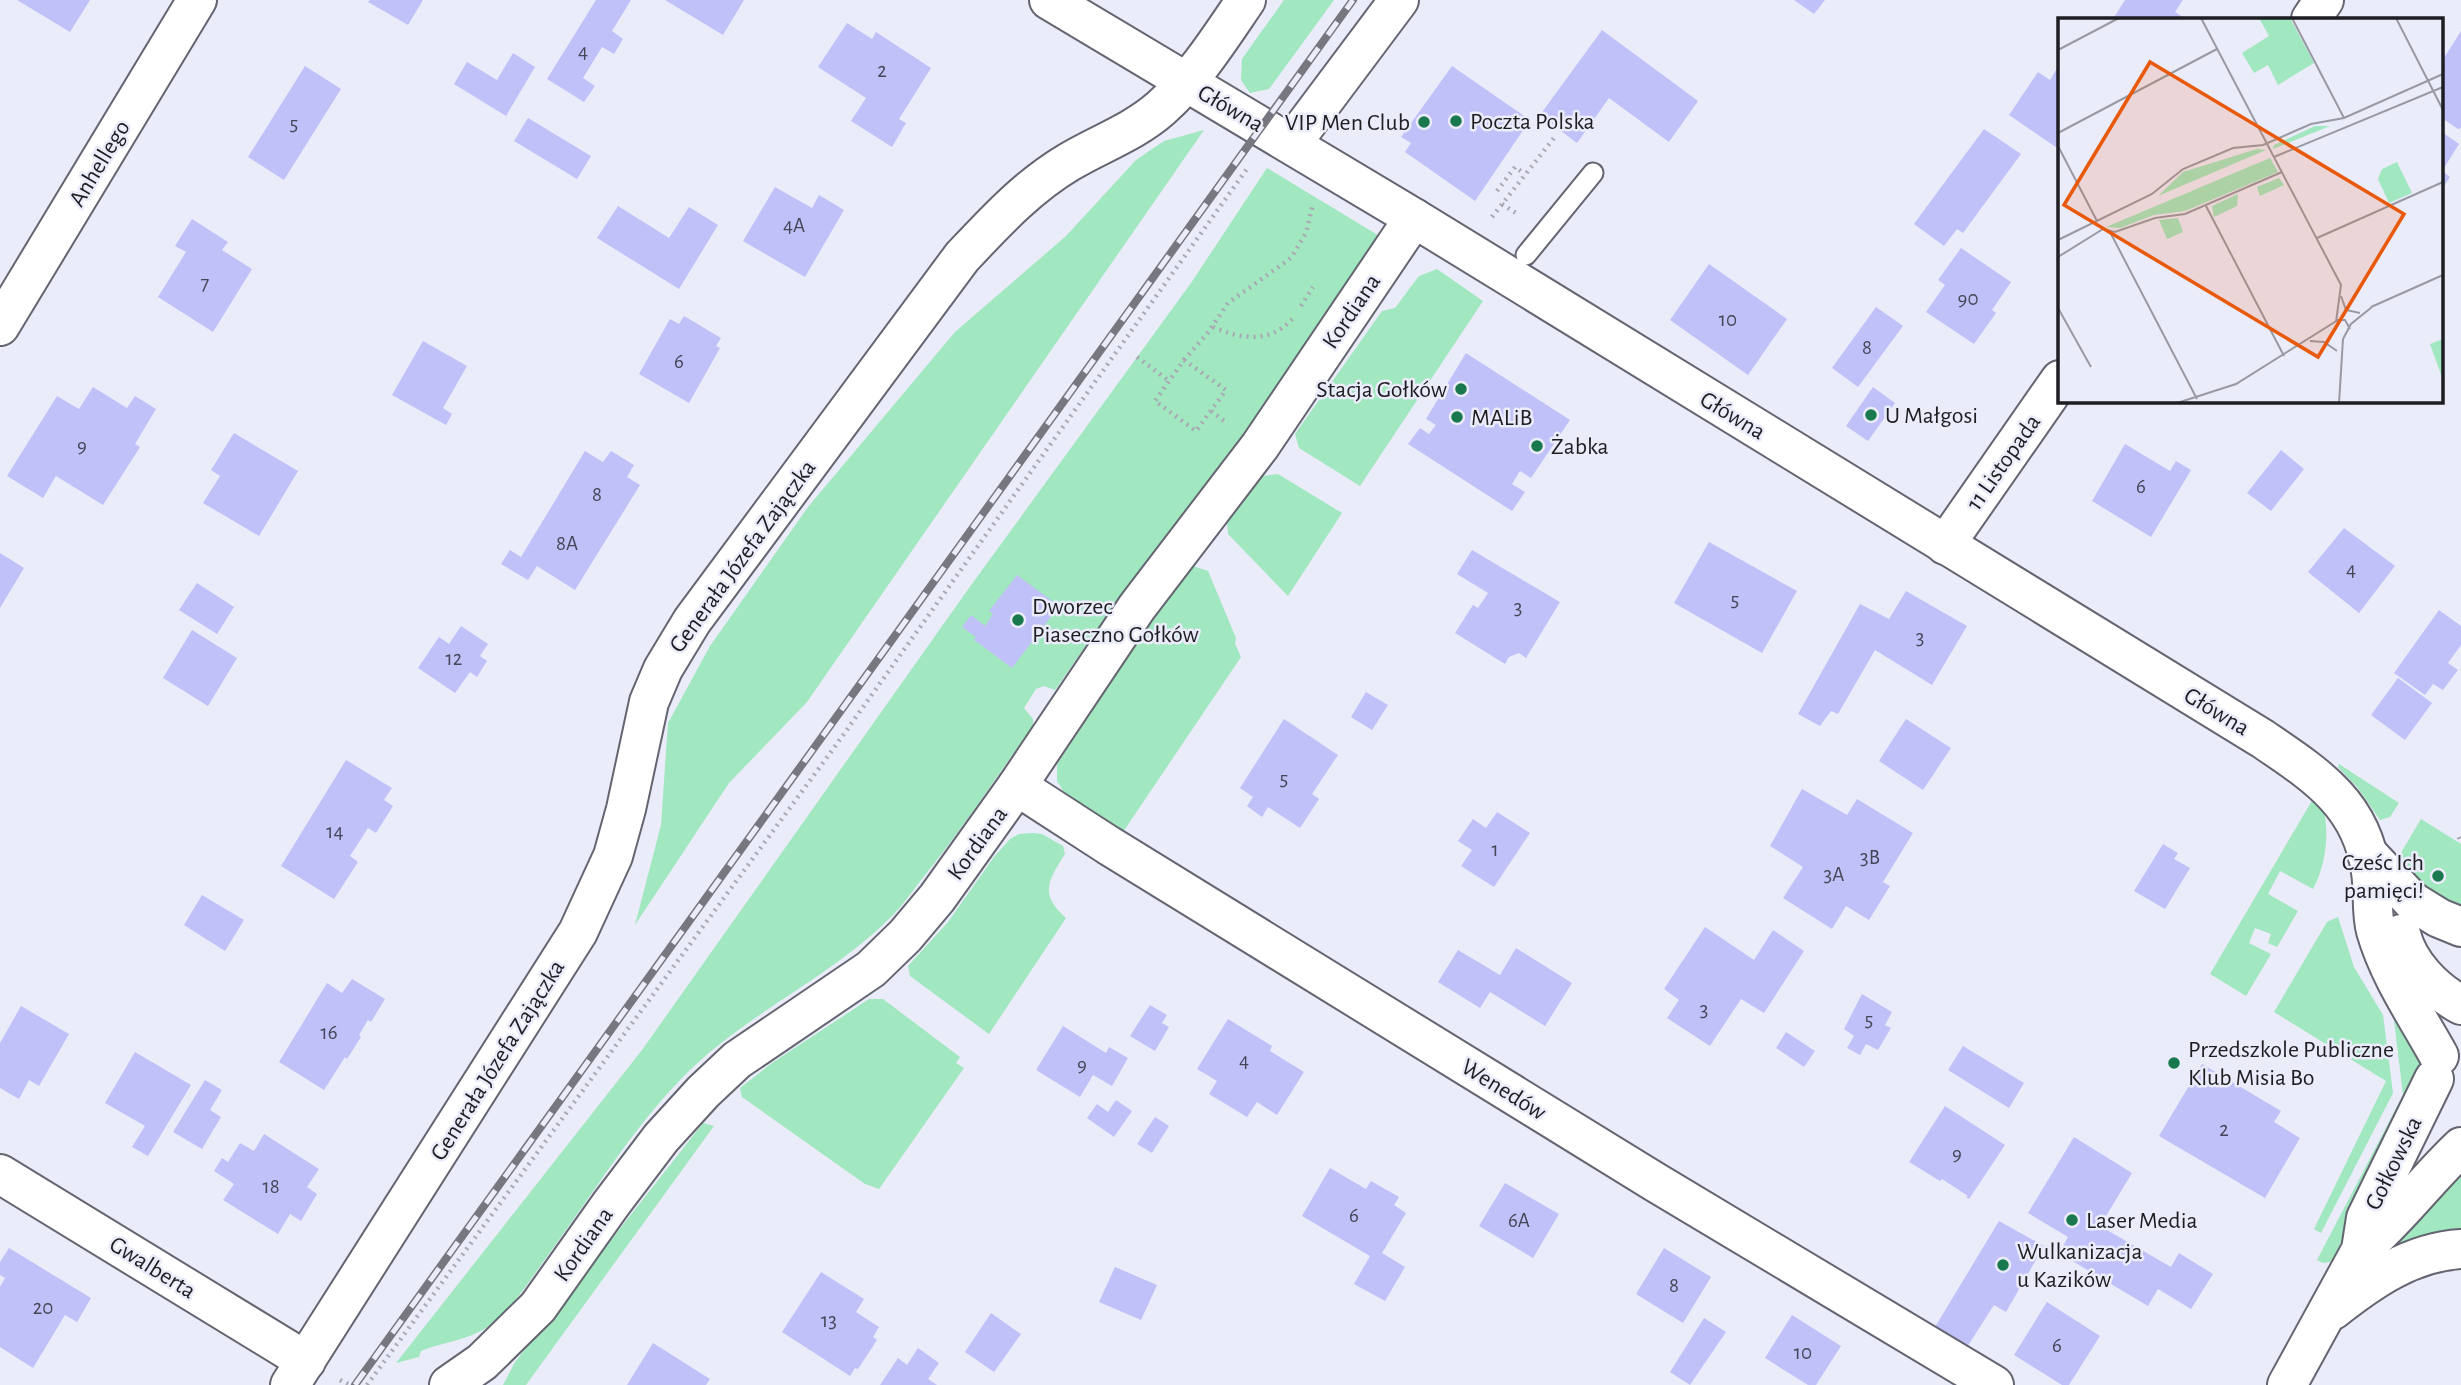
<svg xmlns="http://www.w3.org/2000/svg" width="2461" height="1385" font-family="'Alegreya Sans',sans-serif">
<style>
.green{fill:#a1e7bf}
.building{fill:#c0c1f9}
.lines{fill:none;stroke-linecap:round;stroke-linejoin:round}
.lane-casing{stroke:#646571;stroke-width:23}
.street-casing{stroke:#646571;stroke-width:42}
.secondary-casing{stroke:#646571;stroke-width:42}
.path{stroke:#a8a9b4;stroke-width:4.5;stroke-dasharray:2 5;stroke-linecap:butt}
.lane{stroke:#fff;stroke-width:19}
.street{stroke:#fff;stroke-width:38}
.secondary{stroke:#fff;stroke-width:38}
.rail-casing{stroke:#777780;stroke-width:8}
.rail{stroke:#ebecfa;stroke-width:5;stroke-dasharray:16;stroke-linecap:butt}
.poi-dot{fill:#1a784e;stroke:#ebecfa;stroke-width:2.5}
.labels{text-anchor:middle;stroke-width:5;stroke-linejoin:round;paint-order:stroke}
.number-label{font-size:21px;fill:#464658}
.street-label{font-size:24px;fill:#1d1d22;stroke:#ebecfa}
.poi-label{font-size:24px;fill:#1d1d22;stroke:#ebecfa;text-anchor:start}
.inset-road{fill:none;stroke:#9999a4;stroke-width:2}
.view{fill:#e8590c;fill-opacity:0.15;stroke:#e8590c;stroke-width:3.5}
.inset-edge{fill:none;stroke:#1d1d22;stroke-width:3.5}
</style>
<rect width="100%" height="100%" fill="#ebecfa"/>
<!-- green -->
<g class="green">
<polygon points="1284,0 1334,0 1269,89 1250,93 1241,80 1242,59"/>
<polygon points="1204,130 807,702 729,783 635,925 661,825 668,723 710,646 808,507 955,332 1066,236 1136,160 1164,141"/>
<path d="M1267,168L1381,237L1257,417L1114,605L1055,690L1044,686L1036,689L1024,708L1033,719V726C996,777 961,831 921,880C911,893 902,906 891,917C828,980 744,1014 682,1078C631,1130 593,1194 551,1251C532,1277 512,1310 486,1328C466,1341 442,1342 421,1351L419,1357L396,1363L642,1050L969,588L1191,283Z"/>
<polygon points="1437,269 1483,301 1360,486 1299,448 1295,434 1382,311 1395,308 1419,276"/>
<polygon points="1278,474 1342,513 1288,596 1228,534 1227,522 1263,476"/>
<polygon points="1193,566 1208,571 1236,638 1235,644 1241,657 1123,832 1067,797 1057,781 1057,764 1147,628"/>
<polygon points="2339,764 2399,803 2390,817 2380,820 2358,788 2338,767"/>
<path d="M2313,799C2317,804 2324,810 2325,817C2329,840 2324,869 2313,889L2280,871L2268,894L2298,911L2277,947L2268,943L2271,934L2255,928L2249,943L2271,954L2246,996L2210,974Z"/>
<polygon points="2421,819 2461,844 2461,912 2442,906 2399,863 2402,851"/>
<path d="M1033,833L1042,834L1063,846L1065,854C1048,881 1039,894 1066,918L989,1034L910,976L908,966L948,922L994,857L1010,839L1019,834Z"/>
<polygon points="2338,917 2354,967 2383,1015 2393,1093 2321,1233 2314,1229 2386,1081 2274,1012 2327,922"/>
<polygon points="869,999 883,999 960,1057 956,1063 964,1068 879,1189 865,1184 742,1097 740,1088 772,1063"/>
<polygon points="2393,1012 2419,1053 2420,1070 2367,1194 2331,1262 2323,1263 2317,1260 2403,1095"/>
<polygon points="703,1123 714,1126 526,1385 503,1385 515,1362"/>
<polygon points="2461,1172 2461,1232 2396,1248 2395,1241"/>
</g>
<!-- building -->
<g class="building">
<polygon points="17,0 90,0 70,32"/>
<polygon points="370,0 423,0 408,25 368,2"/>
<polygon points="596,0 631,0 612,31 623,39 614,54 602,47 583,78 595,86 584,102 547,79"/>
<polygon points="665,0 744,0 723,35"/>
<polygon points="1794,0 1825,0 1814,14"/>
<polygon points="2125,0 2183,0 2175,12 2186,19 2113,19"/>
<polygon points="847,23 872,39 876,32 931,68 899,119 906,123 892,147 851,121 866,98 818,67"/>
<polygon points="1602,30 1698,101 1669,142 1609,98 1577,143 1540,115"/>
<polygon points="2461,31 2461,128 2458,129 2442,118 2442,61"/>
<polygon points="513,53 535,67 506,116 454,84 467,62 497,80"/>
<polygon points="2060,63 2060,150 2009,115 2038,72 2050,80"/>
<polygon points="305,66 341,89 284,180 248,157"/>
<polygon points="1452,66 1530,120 1475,201 1405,152 1411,143 1401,137"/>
<polygon points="528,118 591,156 577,179 514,141"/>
<polygon points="1984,129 2021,154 1963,233 1957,229 1944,246 1914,224"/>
<polygon points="2442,132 2459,144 2442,171 2450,177 2442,189"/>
<polygon points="775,187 812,208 819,195 844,210 805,277 743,241"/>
<polygon points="618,206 669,238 689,207 718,225 679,289 597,238"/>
<polygon points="192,219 228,242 222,250 252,269 213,332 158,297 186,252 175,246"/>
<polygon points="1961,248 2011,282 1992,310 1996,313 1974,344 1926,312 1945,285 1938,280"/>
<polygon points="1709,264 1787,319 1748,375 1670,320"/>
<polygon points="1876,307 1903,326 1858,387 1832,368"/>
<polygon points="684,316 721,338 716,346 720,348 689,403 639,374 670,319 679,324"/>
<polygon points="423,341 467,366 443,408 452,414 446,425 392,395"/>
<polygon points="1466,353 1570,420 1531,478 1520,471 1512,484 1525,492 1512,511 1408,444 1420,428 1429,434 1436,425 1426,419"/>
<polygon points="93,387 127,408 135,396 156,409 135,444 140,447 103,505 56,476 43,498 7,476 57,396 79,409"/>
<polygon points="1873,387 1895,403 1868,441 1846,426"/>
<polygon points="234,433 298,471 259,536 203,503 220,476 211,470"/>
<polygon points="2125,444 2170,471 2176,461 2191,470 2151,537 2092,501"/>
<polygon points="2281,450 2304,469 2271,511 2247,493"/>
<polygon points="585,451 603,462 611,451 634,465 627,477 640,485 575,590 537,566 528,580 501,564 510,550 521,557"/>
<polygon points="2344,528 2395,566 2359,613 2308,572"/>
<polygon points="1709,542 1797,591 1762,653 1674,603"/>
<polygon points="1472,550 1560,602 1526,658 1519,653 1509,657 1505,664 1455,633 1473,605 1478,608 1488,593 1457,574"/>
<polygon points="0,553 24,568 0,608"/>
<polygon points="1017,575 1059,606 1012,668 974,640 976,637 962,627 971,615 985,626 993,614 989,611"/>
<polygon points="197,583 234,607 217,634 179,610"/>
<polygon points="1906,591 1967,626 1932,685 1875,650 1838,714 1831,711 1820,726 1798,714 1860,604 1889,619"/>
<polygon points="2439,610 2461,626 2461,645 2448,663 2458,670 2443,690 2433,684 2425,695 2394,673"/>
<polygon points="461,626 488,644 480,656 487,661 477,677 470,672 455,693 418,668 439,637 449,644"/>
<polygon points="192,630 237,658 208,706 163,678"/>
<polygon points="2398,678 2432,703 2405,740 2371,715"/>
<polygon points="1366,692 1388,705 1372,730 1351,717"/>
<polygon points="1284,719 1338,755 1312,794 1319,799 1300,828 1268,807 1262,817 1247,806 1253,797 1240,788"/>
<polygon points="1906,719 1951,748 1923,790 1879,761"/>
<polygon points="346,760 392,788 384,800 393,806 376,833 368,828 350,856 358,862 334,899 281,866"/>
<polygon points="1802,789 1847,815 1857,799 1913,833 1883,882 1890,886 1869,920 1846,906 1832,929 1783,898 1803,867 1770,846"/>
<polygon points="1497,812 1530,833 1494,887 1461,866 1472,850 1458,841 1473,819 1486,828"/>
<polygon points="2163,844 2178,853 2174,859 2190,868 2165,909 2134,891"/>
<polygon points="202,895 244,920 225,951 184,925"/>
<polygon points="1705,927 1754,960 1773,930 1804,951 1764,1013 1741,999 1710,1046 1667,1018 1679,1000 1664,989"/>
<polygon points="1516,948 1572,983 1545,1026 1490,992 1480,1008 1438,982 1458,950 1500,975"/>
<polygon points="352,979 385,999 371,1022 368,1020 359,1035 361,1037 347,1059 345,1057 324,1090 279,1062 327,983 342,993"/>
<polygon points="1862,994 1892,1012 1885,1025 1891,1028 1878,1050 1866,1044 1860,1055 1847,1048 1854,1036 1844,1029"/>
<polygon points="1150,1005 1167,1015 1162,1023 1169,1027 1155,1051 1130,1036"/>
<polygon points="21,1006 69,1034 39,1086 29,1080 19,1099 0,1088 0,1043"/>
<polygon points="1228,1019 1272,1046 1270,1051 1304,1072 1277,1115 1257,1102 1247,1117 1209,1094 1217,1081 1197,1069"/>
<polygon points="1063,1026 1106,1053 1109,1047 1128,1058 1112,1086 1093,1075 1080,1097 1036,1070"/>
<polygon points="1786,1032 1815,1051 1804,1067 1776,1048"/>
<polygon points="1963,1046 2024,1083 2009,1108 1948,1070"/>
<polygon points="135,1052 191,1085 148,1156 132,1147 145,1126 105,1103"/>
<polygon points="2202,1064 2281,1111 2274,1122 2300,1138 2265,1198 2159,1136"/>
<polygon points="205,1080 222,1090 210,1110 221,1117 202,1149 173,1132"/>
<polygon points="1116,1100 1132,1111 1114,1137 1087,1118 1097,1104 1108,1112"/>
<polygon points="1945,1106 2005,1145 1969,1199 1966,1197 1968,1196 1942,1179 1940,1181 1909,1162"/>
<polygon points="1155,1117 1169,1126 1152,1153 1137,1144"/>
<polygon points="264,1134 319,1169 307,1187 317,1194 301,1221 290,1214 278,1234 223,1200 234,1184 214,1171 222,1158 228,1162 240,1143 254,1151"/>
<polygon points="2074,1137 2132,1173 2100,1226 2171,1267 2179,1253 2213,1274 2191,1309 2158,1289 2148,1306 2059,1253 2068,1237 2028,1213"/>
<polygon points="1330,1168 1366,1189 1371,1181 1399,1197 1394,1205 1406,1213 1382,1253 1405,1267 1385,1301 1354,1284 1370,1256 1302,1216"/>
<polygon points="1505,1183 1559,1214 1533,1258 1479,1226"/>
<polygon points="1999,1221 2044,1246 2006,1312 1994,1305 1967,1347 1935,1327"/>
<polygon points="9,1248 91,1298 77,1322 65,1315 33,1368 0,1347 0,1287 5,1278 0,1275 0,1262"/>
<polygon points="1664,1248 1711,1277 1683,1323 1636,1294"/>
<polygon points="1115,1267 1157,1285 1141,1320 1099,1302"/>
<polygon points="821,1272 864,1299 856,1312 879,1327 873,1337 877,1340 858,1369 855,1368 850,1376 782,1332"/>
<polygon points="2047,1302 2100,1336 2069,1385 2062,1385 2014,1355"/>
<polygon points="991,1313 1021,1334 994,1372 965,1352"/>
<polygon points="1792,1315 1841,1346 1816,1385 1808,1385 1765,1358"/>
<polygon points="1704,1318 1726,1332 1690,1385 1670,1372"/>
<polygon points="653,1343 710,1379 706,1385 627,1385"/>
<polygon points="918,1348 939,1363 928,1379 937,1385 880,1385 898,1358 907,1365"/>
</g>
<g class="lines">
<defs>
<polyline id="lane" points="1526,255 1593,173"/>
<g id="street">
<polyline points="2311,19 2324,0"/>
<polyline points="1292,143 1399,0"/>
<polyline points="0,326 197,0"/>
<polyline points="1945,545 2060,380"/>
<polyline points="1017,786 1108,845 1655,1182 1994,1385"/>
<polyline points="0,1174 306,1361"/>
<path d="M290,1385L578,932L613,856L626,809L649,702L663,669L692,621L962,257C995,222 1027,187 1069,162C1099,144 1134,132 1161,108C1195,78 1220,38 1246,0"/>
<polyline points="449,1385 482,1362 538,1307 611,1204 661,1138 703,1092 737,1060 871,969 905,936 937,898 1017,786 1137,607 1260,446 1414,218"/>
</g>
<g id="secondary">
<path d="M1049,0L1414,218L2263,739C2316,775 2362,804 2371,872C2374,891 2371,913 2376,931C2389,976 2417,1016 2439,1056"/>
<polyline points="2366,852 2413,902 2439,918 2461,927"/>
<path d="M2401,934C2408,964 2434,990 2461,1005"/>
<path d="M2361,1250C2398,1219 2426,1180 2461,1147"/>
<path d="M2333,1310C2371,1280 2411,1252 2461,1249"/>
<polyline points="2287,1385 2361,1250 2366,1218 2434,1079"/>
</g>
</defs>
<!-- lane casing -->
<use href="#lane" class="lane-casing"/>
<!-- street casing -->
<use href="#street" class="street-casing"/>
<!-- secondary casing -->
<use href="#secondary" class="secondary-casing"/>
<!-- path -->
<g class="path">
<polyline points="1497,191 1515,167 1525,174"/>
<polyline points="1502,204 1519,215"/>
<polyline points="1492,217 1554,138"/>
<polyline points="1301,306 1313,287"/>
<path d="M1213,327C1240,339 1270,344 1292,319"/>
<polyline points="1137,357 1169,381"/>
<polyline points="1184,360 1207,334 1228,303 1291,258 1306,233 1313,204"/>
<polygon points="1184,360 1226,390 1196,431 1155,401"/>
<polyline points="1211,411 1227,423"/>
<polyline points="2459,837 2461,842"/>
<polyline points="340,1380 350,1385"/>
<polyline points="367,1385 836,745 1249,166"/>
</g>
<!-- lane -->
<use href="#lane" class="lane"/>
<!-- street -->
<use href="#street" class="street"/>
<!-- secondary -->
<use href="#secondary" class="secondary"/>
<defs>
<polyline id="rail" points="355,1385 1353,0"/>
</defs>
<!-- rail casing -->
<use href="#rail" class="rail-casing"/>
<!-- rail -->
<use href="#rail" class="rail"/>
</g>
<!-- markers -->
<g class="poi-dot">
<circle cx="1456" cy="121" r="7"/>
<circle cx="1424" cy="122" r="7"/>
<circle cx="1461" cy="389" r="7"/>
<circle cx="1871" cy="415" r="7"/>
<circle cx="1457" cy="417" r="7"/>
<circle cx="1537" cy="446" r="7"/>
<circle cx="1018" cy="620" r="7"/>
<circle cx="2438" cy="876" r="7"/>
<circle cx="2174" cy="1063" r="7"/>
<circle cx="2072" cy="1220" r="7"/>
<circle cx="2003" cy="1265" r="7"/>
</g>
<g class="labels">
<!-- number labels -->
<g class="number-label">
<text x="583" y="58">4</text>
<text x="882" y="77">2</text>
<text x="294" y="130">5</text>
<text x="794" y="232">4A</text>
<text x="205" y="290">7</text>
<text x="1968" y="305">90</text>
<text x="1728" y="326">10</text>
<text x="1867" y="354">8</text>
<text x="679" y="368">6</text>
<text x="82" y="452">9</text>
<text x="2141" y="493">6</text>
<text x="597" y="501">8</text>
<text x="567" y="550">8A</text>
<text x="2351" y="576">4</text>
<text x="1735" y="606">5</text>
<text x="1518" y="614">3</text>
<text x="1920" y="644">3</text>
<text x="454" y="665">12</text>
<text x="1284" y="785">5</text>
<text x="335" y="838">14</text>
<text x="1495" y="856">1</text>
<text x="1870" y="864">3B</text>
<text x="1834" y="881">3A</text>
<text x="1704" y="1016">3</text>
<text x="1869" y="1026">5</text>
<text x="329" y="1039">16</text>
<text x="1244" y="1067">4</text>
<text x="1082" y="1071">9</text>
<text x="2224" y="1136">2</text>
<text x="1957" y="1160">9</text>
<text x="271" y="1193">18</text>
<text x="1354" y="1222">6</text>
<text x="1519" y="1227">6A</text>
<text x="1674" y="1292">8</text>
<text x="43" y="1314">20</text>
<text x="829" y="1327">13</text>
<text x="2057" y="1352">6</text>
<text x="1803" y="1359">10</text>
</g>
<!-- street labels -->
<g class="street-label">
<text transform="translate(1231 108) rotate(30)" y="8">Główna</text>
<text transform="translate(99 163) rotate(-59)" y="8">Anhellego</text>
<text transform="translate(1351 311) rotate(-56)" y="8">Kordiana</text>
<text transform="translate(1733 415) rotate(31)" y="8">Główna</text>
<text transform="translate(2003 462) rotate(-55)" y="8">11 Listopada</text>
<text transform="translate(742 556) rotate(-54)" y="8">Generała Józefa Zajączka</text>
<text transform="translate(2217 711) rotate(31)" y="8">Główna</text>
<text transform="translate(977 843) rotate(-54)" y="8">Kordiana</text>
<text transform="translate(497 1060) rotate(-58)" y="8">Generała Józefa Zajączka</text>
<text transform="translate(1504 1089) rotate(32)" y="8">Wenedów</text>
<text transform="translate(2393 1163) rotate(-64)" y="8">Gołkowska</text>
<text transform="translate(583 1244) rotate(-55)" y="8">Kordiana</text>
<text transform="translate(153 1267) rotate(32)" y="8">Gwalberta</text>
</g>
<!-- poi labels -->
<g class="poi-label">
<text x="1470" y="129">Poczta Polska</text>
<text x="1410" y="130" text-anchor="end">VIP Men Club</text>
<text x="1447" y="397" text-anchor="end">Stacja Gołków</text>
<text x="1885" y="423">U Małgosi</text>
<text x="1471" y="425">MALiB</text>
<text x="1551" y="454">Żabka</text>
<text x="1032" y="614">Dworzec<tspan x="1032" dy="28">Piaseczno Gołków</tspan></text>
<text x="2424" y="870" text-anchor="end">Cześc Ich<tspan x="2424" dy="28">pamięci!</tspan></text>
<text x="2188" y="1057">Przedszkole Publiczne<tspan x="2188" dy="28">Klub Misia Bo</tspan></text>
<text x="2086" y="1228">Laser Media</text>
<text x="2017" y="1259">Wulkanizacja<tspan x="2017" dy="28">u Kazików</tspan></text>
</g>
</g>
<!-- overview -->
<g transform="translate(2058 18)">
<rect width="385" height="385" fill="#ebecfa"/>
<path d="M201,0H232L256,45L220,67L210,47L196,55L184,35L211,18ZM257,108H272L215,131L216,127ZM199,131L208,132L100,178L125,154ZM212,140L220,154L127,193L96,197L62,210L48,209ZM339,144L354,175L331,185L320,161L324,151ZM221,160L226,167L202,178L199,169ZM180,176L179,188L156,199L154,188ZM120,200L125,214L109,221L101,202ZM385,321V362L372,326Z" fill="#a1e7bf"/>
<path class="inset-road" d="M143,0L283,267L278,304M234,0L286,100M338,0L385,92M0,32L61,0M0,115L159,31M0,128L39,203M216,139L385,69M148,188L226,338M52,214L139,381M259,220L385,164M0,222L94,176L125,151L175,130L205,127L253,106L286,100L385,56M0,239L45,211L57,214L97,200L127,196L224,154M283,278L288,292L302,295M313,289L385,257M0,290L33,349M252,323L266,324L279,333M119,385L178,366L280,302H287L292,311M281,385L285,321L293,306L314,289"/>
<path class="view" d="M92,44L346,196L260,339L6,187Z"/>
<rect width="385" height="385" class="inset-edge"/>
</g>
</svg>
